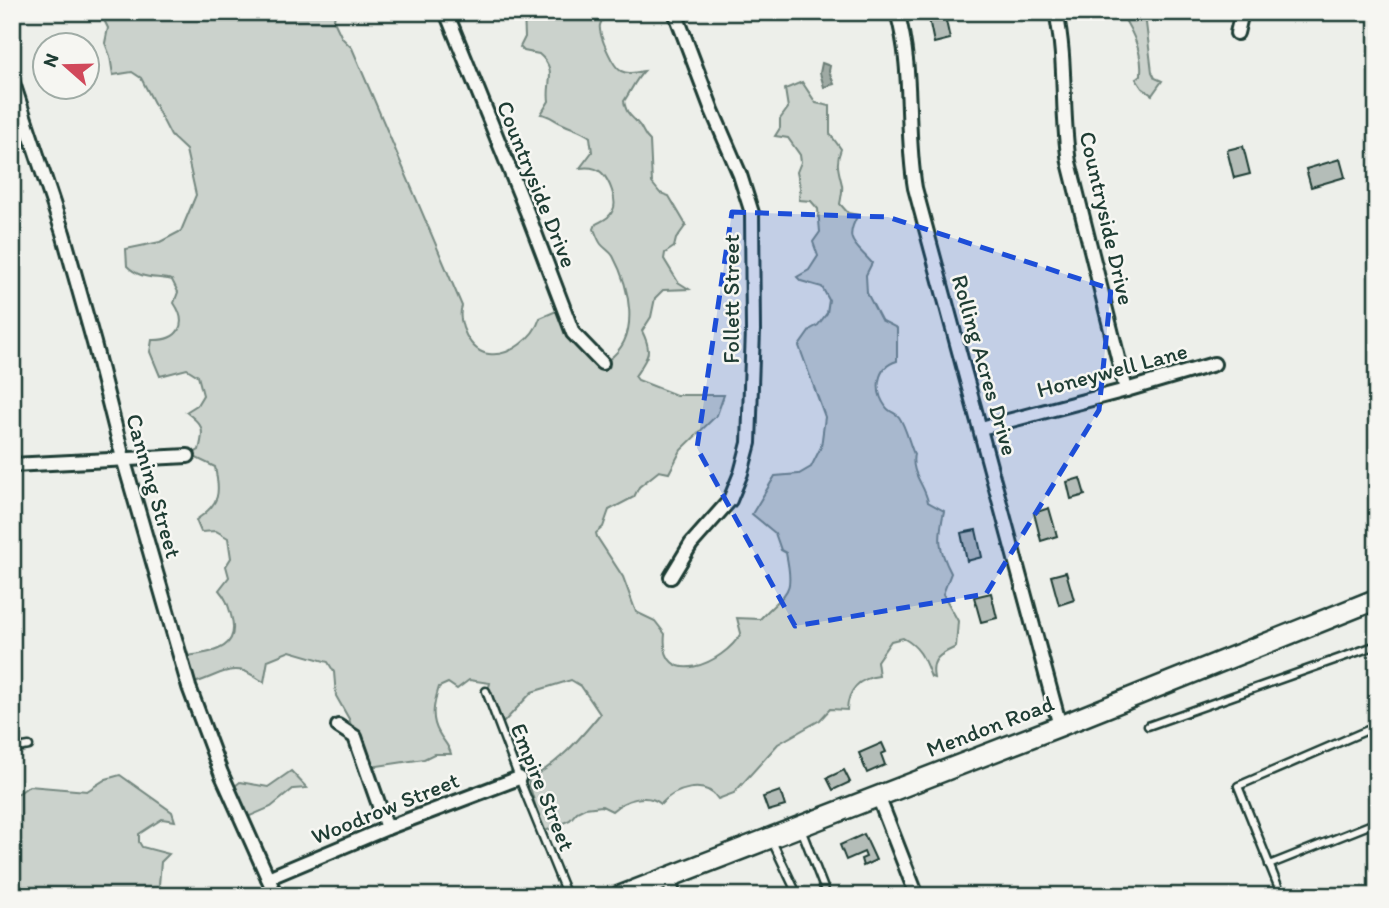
<svg xmlns="http://www.w3.org/2000/svg" width="1389" height="908" font-family="Itim,sans-serif">
<style>
.green{fill:#cbd2cc;stroke:#758880;stroke-width:2}
.water{fill:#9faaa4;stroke:#6c7e77;stroke-width:2}
.building{fill:#b4bdb8;stroke:#1f3d34;stroke-width:2}
.lines{fill:none;stroke-linecap:round;stroke-linejoin:round}
.lane-casing{stroke:#1f3d34;stroke-width:11}
.street-casing{stroke:#1f3d34;stroke-width:18}
.primary-casing{stroke:#1f3d34;stroke-width:24}
.lane{stroke:#f6f6f2;stroke-width:6}
.street{stroke:#f6f6f2;stroke-width:12}
.primary{stroke:#f6f6f2;stroke-width:19}
.marked{fill:#1d4ed8;fill-opacity:0.2;stroke:#1d4ed8;stroke-width:5;stroke-dasharray:14 9;stroke-linejoin:round}
.labels{text-anchor:middle;stroke-width:5;stroke-linejoin:round;paint-order:stroke}
.street-label{font-size:23px;fill:#1f3d34;stroke:#f6f6f2}
</style>
<rect width="100%" height="100%" fill="#edefea"/>
<filter id="ink" filterUnits="userSpaceOnUse"><feTurbulence type="fractalNoise" baseFrequency=".0143" numOctaves="2"/><feDisplacementMap in="SourceGraphic" scale="14" xChannelSelector="R" yChannelSelector="G"/><feConvolveMatrix kernelMatrix="1 2 1 2 8 2 1 2 1" color-interpolation-filters="sRGB"/></filter>
<g filter="url(#ink)">
<!-- green -->
<g class="green">
<path d="M100,12H335L334,21L342,38L352,48L462,306C456,322 470,352 489,354C510,357 534,337 540,318L568,306L582,333L608,360C642,337 629,286 613,256C610,251 605,249 601,244C598,240 596,234 594,229L596,224C603,220 610,218 613,210C618,201 609,180 602,173C596,167 588,167 580,168L592,152L590,137C581,130 573,129 563,124C555,121 550,115 541,114L549,101C546,82 558,70 539,54L524,51L520,47L525,37L524,12H605L606,14C604,18 601,21 600,25C598,34 613,67 621,71C629,75 636,72 644,71C635,80 631,91 624,101C627,117 631,114 640,126C644,132 644,136 650,141L652,183L660,193L669,196L686,225L676,239L674,247L665,253L664,259L678,282L689,289L663,290L655,298L651,317L642,331C653,353 648,357 635,376L638,380L676,395H724L717,415L681,450L669,473L659,471L639,487L634,497L609,510L603,527L596,533L597,537L623,577L636,612L655,621L665,634C659,691 724,664 741,633L737,618L760,619C787,590 795,596 786,553L781,550L775,533L752,514L775,476L799,474L811,467L821,447L825,417L799,346L811,329L818,325L827,313L829,300L822,287L801,281L797,277L809,270L818,256L813,242L820,232L818,209L811,201L799,200L800,187L797,172L801,162L800,155L788,138L775,136L780,128V119L788,108L785,89L802,82L816,103L830,106V134L841,149C835,164 839,171 842,185C843,191 841,198 840,204L848,213L858,215C843,241 855,244 872,263L866,275L867,293L881,320L897,328V361C876,367 874,391 886,407C889,412 896,413 899,417C906,427 909,443 914,454C910,473 925,485 928,502L944,511C938,538 938,548 951,573L943,594L958,621L956,647C941,654 930,658 934,678L931,677C924,659 921,648 903,638L891,641L877,661L879,676C859,678 848,690 847,710L830,709L820,720L778,744L734,793L718,799C705,779 674,789 661,804C647,792 624,800 612,811L602,806L585,808L577,812L570,820L543,832L528,780C559,763 578,741 600,714L581,686L571,680L532,692L502,724L487,694L490,683L469,680L457,689L448,683L439,687C434,703 430,718 439,733C443,741 449,745 451,754H434L424,759L371,767L361,758L349,719L336,696L334,672L328,662L290,651L268,660L264,682C258,679 250,673 244,671C223,666 208,682 188,684L182,657C209,652 242,652 231,615C228,604 226,598 219,590L229,577L226,566L231,558L228,538L216,531L201,532L196,520C221,503 220,494 215,467L190,455L199,450C205,428 203,425 186,412L197,405L203,395L198,376L187,369L160,376L150,352L152,340C178,341 189,325 174,303L178,292L172,280C155,276 141,280 127,266L126,249L160,242L181,231L196,195L186,150L171,136L141,78L132,72L113,75L110,56L105,43L108,28Z"/>
<path d="M1120,12H1149L1146,23L1152,72L1155,78L1162,81L1152,95L1142,88L1136,79L1141,75C1143,53 1132,30 1120,12Z"/>
<polygon points="291,771 307,788 293,789 271,807 243,819 230,790 240,782 268,787"/>
<polygon points="120,775 172,812 175,821 162,819 139,834 139,842 142,847 169,854 161,862 159,885 167,894 179,895 193,891 195,896 12,896 12,794 19,793 29,786 87,791 106,779"/>
</g>
<!-- water -->
<polygon class="water" points="822,63 830,66 829,71 834,84 824,87 820,73"/>
<!-- building -->
<g class="building">
<polygon points="944,12 950,39 934,43 928,14"/>
<polygon points="1243,146 1250,174 1234,178 1227,150"/>
<polygon points="1340,159 1345,177 1311,187 1306,169"/>
<polygon points="1080,478 1085,495 1071,499 1067,482"/>
<polygon points="1049,508 1057,536 1041,541 1034,513"/>
<polygon points="976,530 982,557 967,561 961,533"/>
<polygon points="1066,572 1074,600 1059,605 1051,576"/>
<polygon points="991,593 997,618 981,622 974,597"/>
<polygon points="882,743 886,752 881,754 885,765 867,773 859,753"/>
<polygon points="844,770 850,782 833,790 827,778"/>
<polygon points="780,791 785,806 768,811 763,797"/>
<polygon points="864,834 876,860 863,866 861,859 866,857 864,852 846,860 840,845"/>
</g>
<g class="lines">
<defs>
<g id="lane">
<polyline points="486,691 519,778 567,896"/>
<polyline points="1148,726 1377,645"/>
<polyline points="12,749 29,746"/>
<polyline points="801,829 827,896"/>
<polyline points="771,839 798,896"/>
<polyline points="1269,865 1377,822"/>
<polyline points="1282,896 1238,786 1377,726"/>
</g>
<g id="street">
<polyline points="446,12 527,212 573,333 602,363"/>
<path d="M897,12C914,70 905,129 915,188L1060,726"/>
<path d="M1056,12C1067,62 1061,112 1069,162L1126,390"/>
<polyline points="1237,33 1242,12"/>
<polyline points="12,80 63,233 94,343 123,458 189,687 221,773 276,896"/>
<polyline points="981,428 1126,390 1214,364"/>
<polyline points="12,465 188,456"/>
<polyline points="671,577 691,544 730,500 741,473 749,443 753,330 752,213 740,175 712,110 675,12"/>
<polyline points="338,726 355,737 387,828"/>
<polyline points="878,796 917,896"/>
<polyline points="268,878 387,828 519,778"/>
<polyline points="668,878 674,896"/>
</g>
<polyline id="primary" points="620,896 1060,726 1377,599"/>
</defs>
<!-- lane casing -->
<use href="#lane" class="lane-casing"/>
<!-- street casing -->
<use href="#street" class="street-casing"/>
<!-- primary casing -->
<use href="#primary" class="primary-casing"/>
<!-- lane -->
<use href="#lane" class="lane"/>
<!-- street -->
<use href="#street" class="street"/>
<!-- primary -->
<use href="#primary" class="primary"/>
</g>
</g>
<!-- marked area -->
<path class="marked" d="M732,212L888,217L1111,289L1099,410L986,594L795,626L697,448Z"/>
<g class="labels">
<!-- street labels -->
<g class="street-label">
<text transform="translate(537 184) rotate(68)" y="8">Countryside Drive</text>
<text transform="translate(1107 218) rotate(77)" y="8">Countryside Drive</text>
<text transform="translate(731 299) rotate(-90)" y="8">Follett Street</text>
<text transform="translate(985 365) rotate(74)" y="8">Rolling Acres Drive</text>
<text transform="translate(1112 370) rotate(-15)" y="8">Honeywell Lane</text>
<text transform="translate(154 486) rotate(74)" y="8">Canning Street</text>
<text transform="translate(990 726) rotate(-21)" y="8">Mendon Road</text>
<text transform="translate(543 787) rotate(68)" y="8">Empire Street</text>
<text transform="translate(385 808) rotate(-22)" y="8">Woodrow Street</text>
</g>
</g>
<!-- margin -->
<rect width="1389" height="908" fill="none" stroke="#f6f6f2" stroke-width="42"/>
<rect x="21" y="21" width="1347" height="866" fill="none" stroke="#1f3d34" stroke-width="2.5" filter="url(#ink)"/>
<!-- north arrow -->
<g transform="translate(66 66) rotate(290)"><circle r="33" fill="#f6f6f2" stroke="#a0aca6" stroke-width="2"/>
<path d="M0-5L12 26L0 18L-12 26Z" fill="#d1495b"/>
<text y="-10" font-size="19" font-weight="bold" text-anchor="middle" fill="#1f3d34">N</text>
</g>
</svg>
